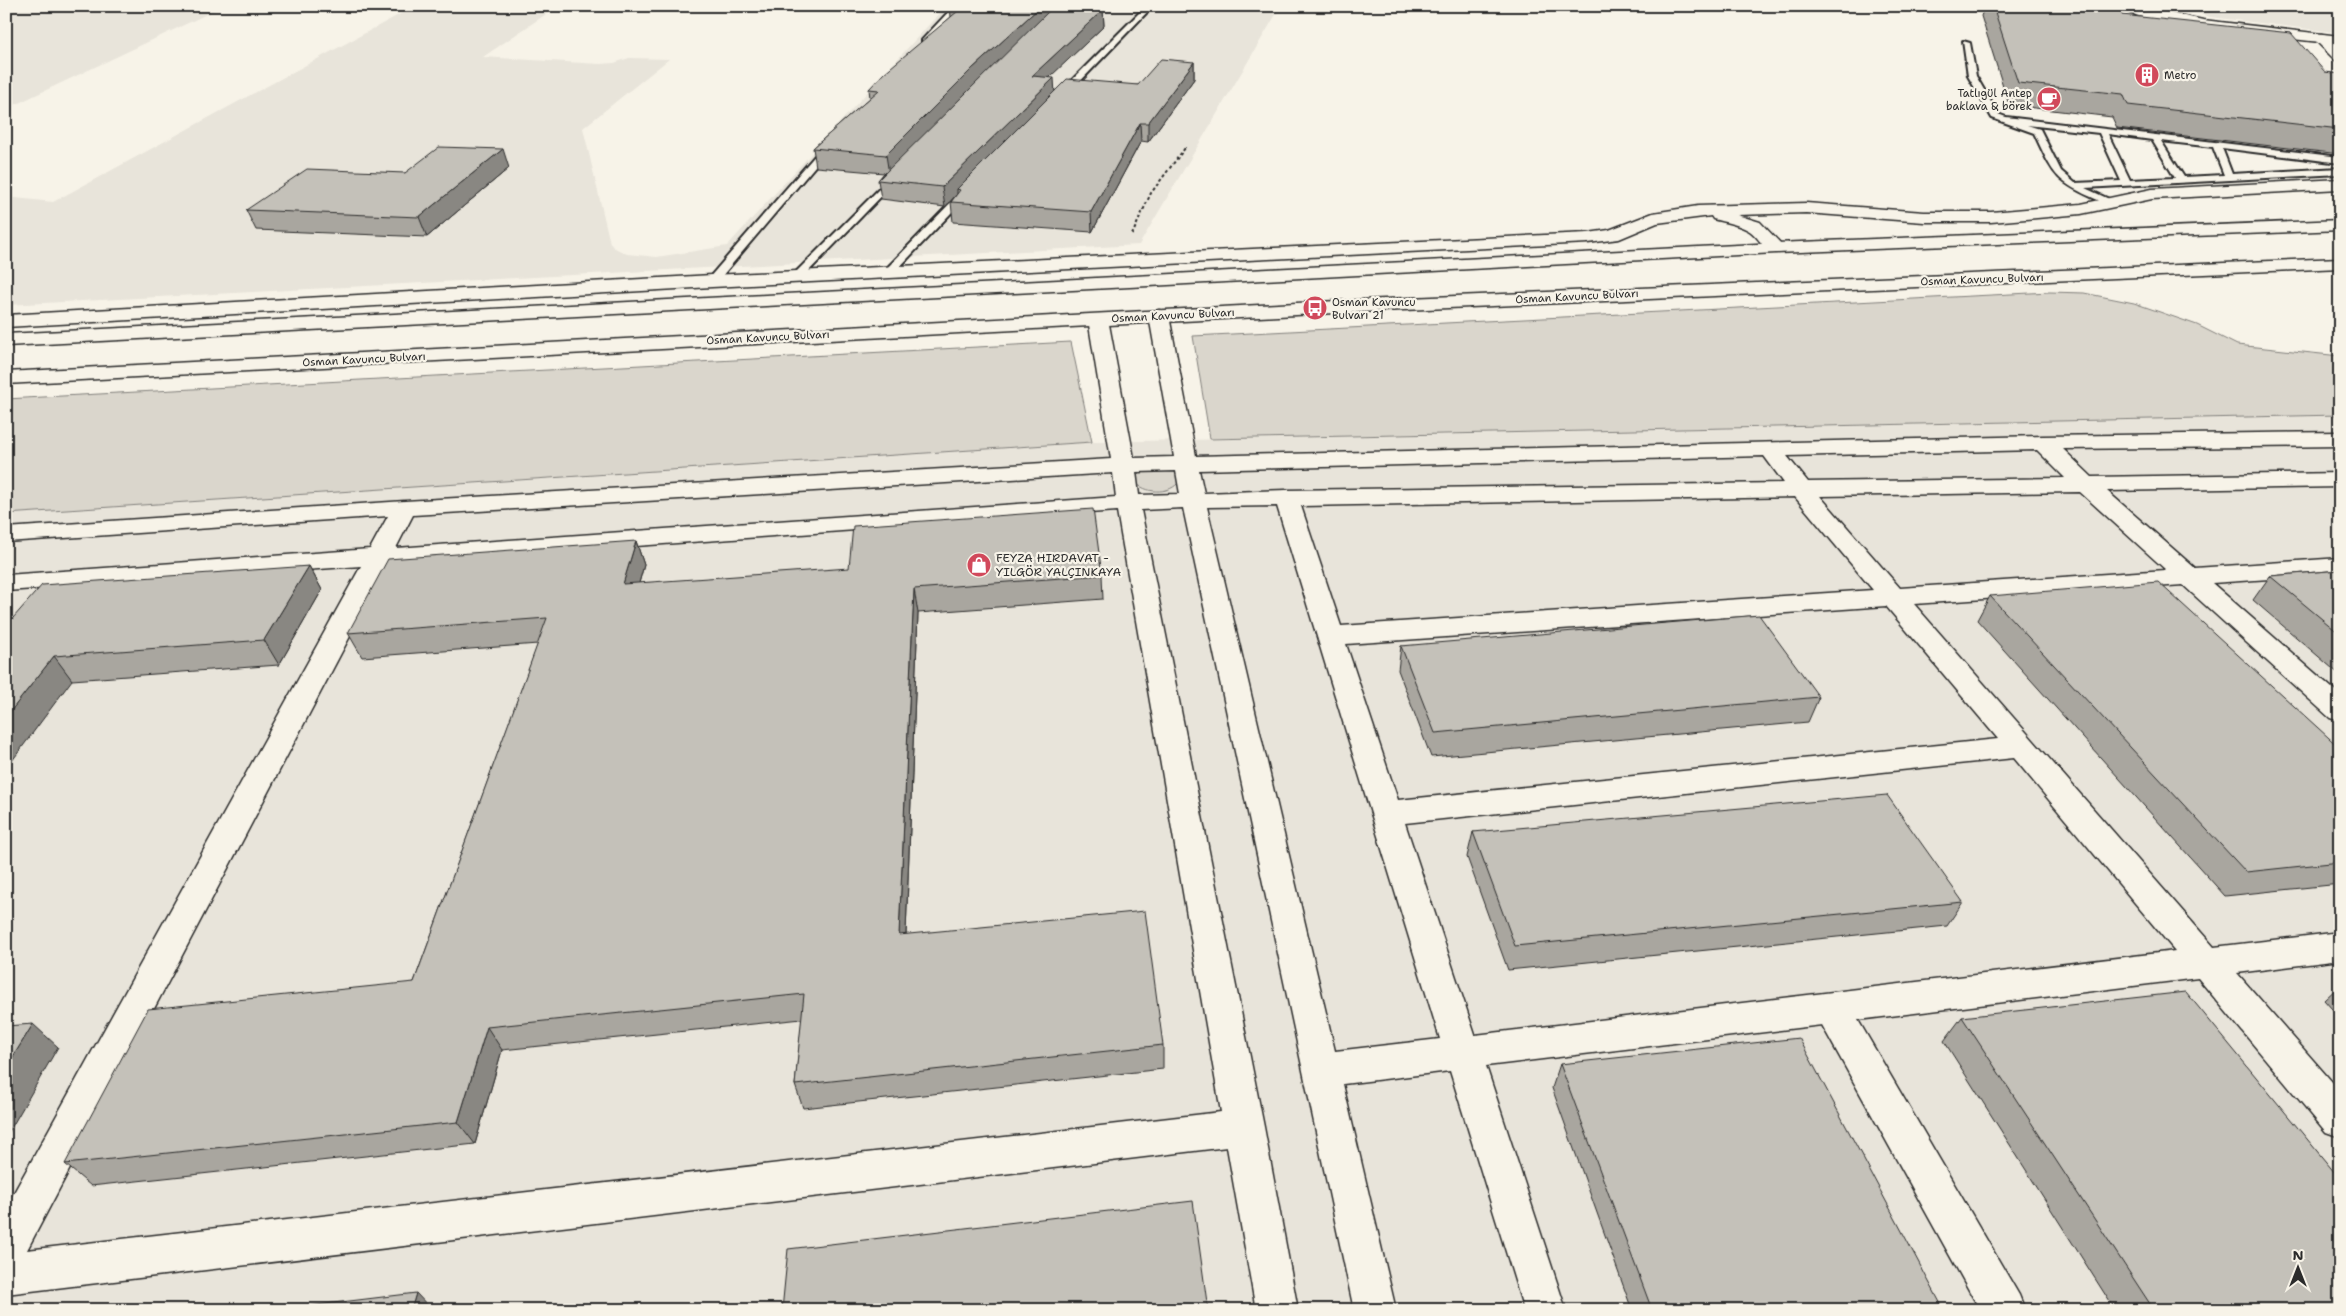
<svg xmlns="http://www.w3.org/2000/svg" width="2346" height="1316" font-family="'Shantell Sans',sans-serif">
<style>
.built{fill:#e8e4da}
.green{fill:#dad6cc;stroke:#82807c}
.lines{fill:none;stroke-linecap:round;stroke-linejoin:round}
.lane-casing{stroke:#2b2b2b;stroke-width:4}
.street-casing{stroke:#2b2b2b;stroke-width:3}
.secondary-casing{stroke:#2b2b2b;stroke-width:3}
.highway-casing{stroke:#2b2b2b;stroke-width:3}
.path-far1{stroke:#2b2b2b;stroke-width:1;stroke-dasharray:2.5 2;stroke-linecap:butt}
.path{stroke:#2b2b2b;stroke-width:2;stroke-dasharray:3 2.5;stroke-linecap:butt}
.lane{fill:#f7f3e8;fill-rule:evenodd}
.street{fill:#f7f3e8;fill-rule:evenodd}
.secondary{fill:#f7f3e8;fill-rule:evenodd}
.highway{fill:#f7f3e8;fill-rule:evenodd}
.wall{fill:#a9a69f;stroke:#2b2b2b}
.shaded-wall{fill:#898782;stroke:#2b2b2b}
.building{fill:#c4c1b9;stroke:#2b2b2b}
.labels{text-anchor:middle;stroke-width:4.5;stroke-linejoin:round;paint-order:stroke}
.far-poi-label{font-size:11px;fill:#2b2b2b;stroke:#f7f3e8;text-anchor:start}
.far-street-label{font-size:11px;fill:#2b2b2b;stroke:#f7f3e8}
.poi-label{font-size:12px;fill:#2b2b2b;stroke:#f7f3e8;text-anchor:start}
</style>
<rect width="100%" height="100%" fill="#f7f3e8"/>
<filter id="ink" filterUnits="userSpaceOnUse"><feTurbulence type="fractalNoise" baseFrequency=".02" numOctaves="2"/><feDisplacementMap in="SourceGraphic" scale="10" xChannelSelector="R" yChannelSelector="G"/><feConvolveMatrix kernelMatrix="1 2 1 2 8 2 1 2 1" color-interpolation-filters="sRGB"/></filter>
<g filter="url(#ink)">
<!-- built -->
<g class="built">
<polygon points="6,6 224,6 6,109"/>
<polygon points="415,6 558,6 483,57 600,64 614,63 629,58 669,59 583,128 610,243 613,247 627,254 657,257 727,246 946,6 1281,6 1139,245 6,305 6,197 53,202"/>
<polygon points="2184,6 2340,6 2340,33 2211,17 2192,12"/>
<polygon points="2340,415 2340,1310 6,1310 6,514 1092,442"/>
</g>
<!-- green -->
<g class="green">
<polygon points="2050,292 2084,293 2134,303 2197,325 2237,345 2340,356 2340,415 1210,439 1193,336"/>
<polygon points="1071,342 1092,442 6,514 6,399"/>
<path d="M1143,469L1174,470L1178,473L1180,481C1170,494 1149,494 1137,484L1136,476Z"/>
</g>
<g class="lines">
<defs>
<g id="lane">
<polygon points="954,6 961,6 928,44 922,44 922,40"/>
<polygon points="1146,6 1153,6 1066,96 1060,96 1060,92"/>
<path d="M1963,41L1970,43L1976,76L1998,114L2006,117L2340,157V163L2222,148L2232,174L2340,168V174L2085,188L2120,204C2113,209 2105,203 2098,200C2054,181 2054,175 2034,133L1992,118L1968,76ZM2027,125L2099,133L2121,181L2075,183L2061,171L2040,129ZM2108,134L2152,140L2175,178L2130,180ZM2161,141L2213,147L2224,175L2184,177Z"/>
<polygon points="825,144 832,146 716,283 708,283 708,279"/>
<polygon points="891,177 898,179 802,278 794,278 794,274"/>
<polygon points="963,190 971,192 893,274 885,274 885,270"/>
</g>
<g id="street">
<path d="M2117,6H2137L2203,20L2340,36V44C2304,40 2136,26 2117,6Z"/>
<path d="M1159,310L1166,312L1169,316L1196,456L2043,436L2340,432V446L2063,449L2092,477L2340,473V487L2107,491L2195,568L2340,558V574L2212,583L2340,695V721L2330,718L2183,585L1914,604L2214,947L2340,932V960L2237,973L2340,1091V1137L2326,1132L2198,978L1858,1020L2019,1295L2025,1310H1980L1822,1025L1486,1066L1566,1310H1524L1450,1071L1343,1084L1396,1310H1354L1183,508L1141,510L1264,1127L1298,1310H1256L1227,1147L6,1294V1207L361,566L6,591V575L370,549L388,516L6,542V528L405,501L1111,459L1088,319L1091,315H1105L1108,319L1134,458L1174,457L1149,316L1152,312ZM2037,450L2065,478L1808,482L1787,456ZM1764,456L1784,483L1286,490L1204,493L1199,470ZM1176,471L1180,494L1139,495L1136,472ZM1113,473L1116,497L396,548L413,515ZM2080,492L2166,570L1900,588L1820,496ZM1795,497L1873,590L1341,626L1301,506ZM1277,506L1440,1039L1335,1051L1207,507ZM1117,511L1221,1112L27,1250L388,564ZM1886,606L1998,739L1398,800L1346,644ZM2014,758L2175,951L1475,1035L1405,823Z"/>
</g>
<g id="secondary">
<polygon points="2321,34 2326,35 2340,49 2340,61 2335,60 2316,41 2315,38"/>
<path d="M2340,179V189L2152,199L2081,214L1991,222H1924L1806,213L1737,215L1760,222L1785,248L1782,252C1764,256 1761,237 1748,230C1738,224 1724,222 1713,219L1711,216L1657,223L1619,239L1588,243L712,287L6,327V315L712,275L1588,233L1609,230L1653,213L1698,206L1806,203L1924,212H1991L2081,204L2152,189Z"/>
</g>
<g id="highway">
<polygon points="2340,220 2340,230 1776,253 6,346 6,334 1776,243"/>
<polygon points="2340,258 2340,268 1315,314 6,384 6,372 1315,302"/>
</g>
</defs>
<!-- lane casing -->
<use href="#lane" class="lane-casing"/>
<!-- street casing -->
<use href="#street" class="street-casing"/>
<!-- secondary casing -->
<use href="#secondary" class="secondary-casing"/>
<!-- highway casing -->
<use href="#highway" class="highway-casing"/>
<!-- path-far1 -->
<polyline class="path-far1" points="1184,149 1186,147"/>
<!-- path -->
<polyline class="path" points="1132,235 1151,193 1185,148"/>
<!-- lane -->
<use href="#lane" class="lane"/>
<!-- street -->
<use href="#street" class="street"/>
<!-- secondary -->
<use href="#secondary" class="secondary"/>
<!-- highway -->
<use href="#highway" class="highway"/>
</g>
<!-- wall -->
<g class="wall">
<polygon points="950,6 1096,6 1093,9 1103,10 1104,26 1049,77 1055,91 1138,85 1194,62 1194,79 1148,142 1141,141 1092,232 953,222 951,202 954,197 945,207 881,199 878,180 884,173 816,167 813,148 870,98 869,89 951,17"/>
<polygon points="1985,6 2122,15 2325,72 2340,74 2340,154 2117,128 2112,117 2009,105 1981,16"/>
<polygon points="509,168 427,237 256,230 246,210 405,173"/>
<polygon points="636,541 644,565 639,583 1102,575 1103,599 918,613 906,934 1163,1045 1163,1069 803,1108 795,1085 802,1019 502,1050 475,1144 91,1186 65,1164 414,982 538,644 362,657 348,633"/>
<polygon points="309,566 322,590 279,665 72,680 6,626"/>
<polygon points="2340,570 2340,675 2253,600 2270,576"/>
<polygon points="1990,596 2340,748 2340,884 2225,896 1977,620"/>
<polygon points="1401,646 1819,697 1808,722 1431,757 1398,670"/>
<polygon points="1473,832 1963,902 1947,926 1508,970 1467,857"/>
<polygon points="2340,985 2340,1018 2324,1000"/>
<polygon points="1962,1017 2340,1310 2115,1310 1944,1041"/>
<polygon points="1560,1064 1944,1310 1632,1310 1552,1088"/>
</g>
<!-- shaded-wall -->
<g class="shaded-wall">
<polygon points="1041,6 1057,6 889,174 886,155 973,68"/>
<polygon points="1080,6 1096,6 1079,23 1079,7"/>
<polygon points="1103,10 1104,26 1033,93 1032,76"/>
<polygon points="1194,62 1194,79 1148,142 1148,123"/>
<polygon points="1054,78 1055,95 960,190 957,189 957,194 945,207 942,187"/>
<polygon points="1140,123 1141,141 1092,232 1091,212"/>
<polygon points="503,149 509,168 427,237 419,217"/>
<polygon points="636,541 644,565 632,608 623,584"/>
<polygon points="309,566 322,590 279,665 264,640"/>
<polygon points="914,589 918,613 905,959 899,935"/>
<polygon points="54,656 72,680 6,769 6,717"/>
<polygon points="33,1024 58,1047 6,1137 6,1068"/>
<polygon points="487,1027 502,1050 475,1144 458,1122"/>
<polygon points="416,1293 432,1310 411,1310"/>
</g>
<!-- building -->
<g class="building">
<polygon points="964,6 1041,6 973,68 886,155 813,148 879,90 869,89 884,73"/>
<polygon points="1054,6 1080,6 1079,7 1103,10 1032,76 1054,78 942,187 878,180"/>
<polygon points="1993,6 2117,6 2122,15 2291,33 2325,72 2340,74 2340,129 2128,105 2123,94 2018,83"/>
<polygon points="1161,59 1194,62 1148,123 1140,123 1091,212 951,202 960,190 957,189 1067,79 1138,85"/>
<polygon points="439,147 503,149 419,217 246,210 307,169 405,173"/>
<polygon points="1093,509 1102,575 914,589 899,935 1145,911 1163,1045 795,1085 804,994 487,1027 458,1122 65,1164 148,1009 414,982 547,618 348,633 388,559 636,541 623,584 849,568 853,526"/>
<polygon points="309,566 264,640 54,656 6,717 6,626 42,585"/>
<polygon points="2340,570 2340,634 2270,576"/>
<polygon points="2158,582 2340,748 2340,862 2246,872 1990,596"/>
<polygon points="1759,615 1819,697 1435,733 1401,646"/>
<polygon points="1887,795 1963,902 1515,946 1473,832"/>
<polygon points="2186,992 2340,1179 2340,1310 2154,1310 1962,1017"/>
<polygon points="33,1024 6,1068 6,1026"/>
<polygon points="1799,1038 1944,1310 1652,1310 1560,1064"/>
<polygon points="1193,1201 1208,1310 782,1310 788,1249"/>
<polygon points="416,1293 411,1310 275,1310"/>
</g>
</g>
<!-- icons -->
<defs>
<symbol id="building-disc" viewBox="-11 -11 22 22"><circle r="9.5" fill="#d1495b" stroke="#f7f3e8"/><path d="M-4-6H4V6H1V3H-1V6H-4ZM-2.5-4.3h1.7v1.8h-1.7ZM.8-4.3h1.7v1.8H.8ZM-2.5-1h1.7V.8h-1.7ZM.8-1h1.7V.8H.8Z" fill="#fff"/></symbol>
<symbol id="cafe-disc" viewBox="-11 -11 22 22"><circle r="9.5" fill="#d1495b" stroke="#f7f3e8"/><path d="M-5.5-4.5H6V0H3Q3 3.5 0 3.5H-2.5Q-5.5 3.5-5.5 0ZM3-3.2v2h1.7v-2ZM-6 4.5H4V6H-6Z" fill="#fff"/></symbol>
<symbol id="bus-disc" viewBox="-11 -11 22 22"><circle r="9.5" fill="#d1495b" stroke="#f7f3e8"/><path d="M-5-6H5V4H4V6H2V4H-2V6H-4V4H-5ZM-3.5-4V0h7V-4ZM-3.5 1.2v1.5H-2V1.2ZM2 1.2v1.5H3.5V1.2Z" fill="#fff"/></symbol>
<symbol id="shop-disc" viewBox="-11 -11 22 22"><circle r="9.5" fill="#d1495b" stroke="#f7f3e8"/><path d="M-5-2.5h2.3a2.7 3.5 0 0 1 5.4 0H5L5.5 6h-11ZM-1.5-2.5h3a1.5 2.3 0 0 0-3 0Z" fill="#fff"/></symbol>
</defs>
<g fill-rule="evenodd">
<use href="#building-disc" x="2133" y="61" width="28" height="28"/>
<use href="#cafe-disc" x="2035" y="85" width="28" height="28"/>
<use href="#bus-disc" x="1301" y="294" width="28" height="28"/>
<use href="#shop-disc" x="965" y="551" width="28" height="28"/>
</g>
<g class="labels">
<!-- far-poi labels -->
<g class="far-poi-label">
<text x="2164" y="79">Metro</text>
<text x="2032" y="97" text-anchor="end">Tatlıgül Antep<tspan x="2032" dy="13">baklava &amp; börek</tspan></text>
<text x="1332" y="306">Osman Kavuncu<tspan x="1332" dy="13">Bulvarı 21</tspan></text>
</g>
<!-- far-street labels -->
<g class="far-street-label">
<text transform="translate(1982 279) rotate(-2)" y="4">Osman Kavuncu Bulvarı</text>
<text transform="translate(1577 296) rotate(-3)" y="4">Osman Kavuncu Bulvarı</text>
<text transform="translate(1173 315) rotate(-3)" y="4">Osman Kavuncu Bulvarı</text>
<text transform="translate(768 337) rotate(-3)" y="4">Osman Kavuncu Bulvarı</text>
<text transform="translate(364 359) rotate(-3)" y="4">Osman Kavuncu Bulvarı</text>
</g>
<!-- poi labels -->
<g class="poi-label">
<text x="996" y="562">FEYZA HIRDAVAT -<tspan x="996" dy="14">YILGÖR YALÇINKAYA</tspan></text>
</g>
</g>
<!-- margin -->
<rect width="2346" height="1316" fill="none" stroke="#f7f3e8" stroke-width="25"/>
<rect x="12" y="12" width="2321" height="1291" fill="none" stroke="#2b2b2b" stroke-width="2" filter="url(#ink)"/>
<!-- north arrow -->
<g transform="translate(2298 1268)" stroke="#f7f3e8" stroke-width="4" paint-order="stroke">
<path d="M0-4L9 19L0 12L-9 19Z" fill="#2b2b2b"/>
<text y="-8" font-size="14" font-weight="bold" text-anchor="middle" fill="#2b2b2b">N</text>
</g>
</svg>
